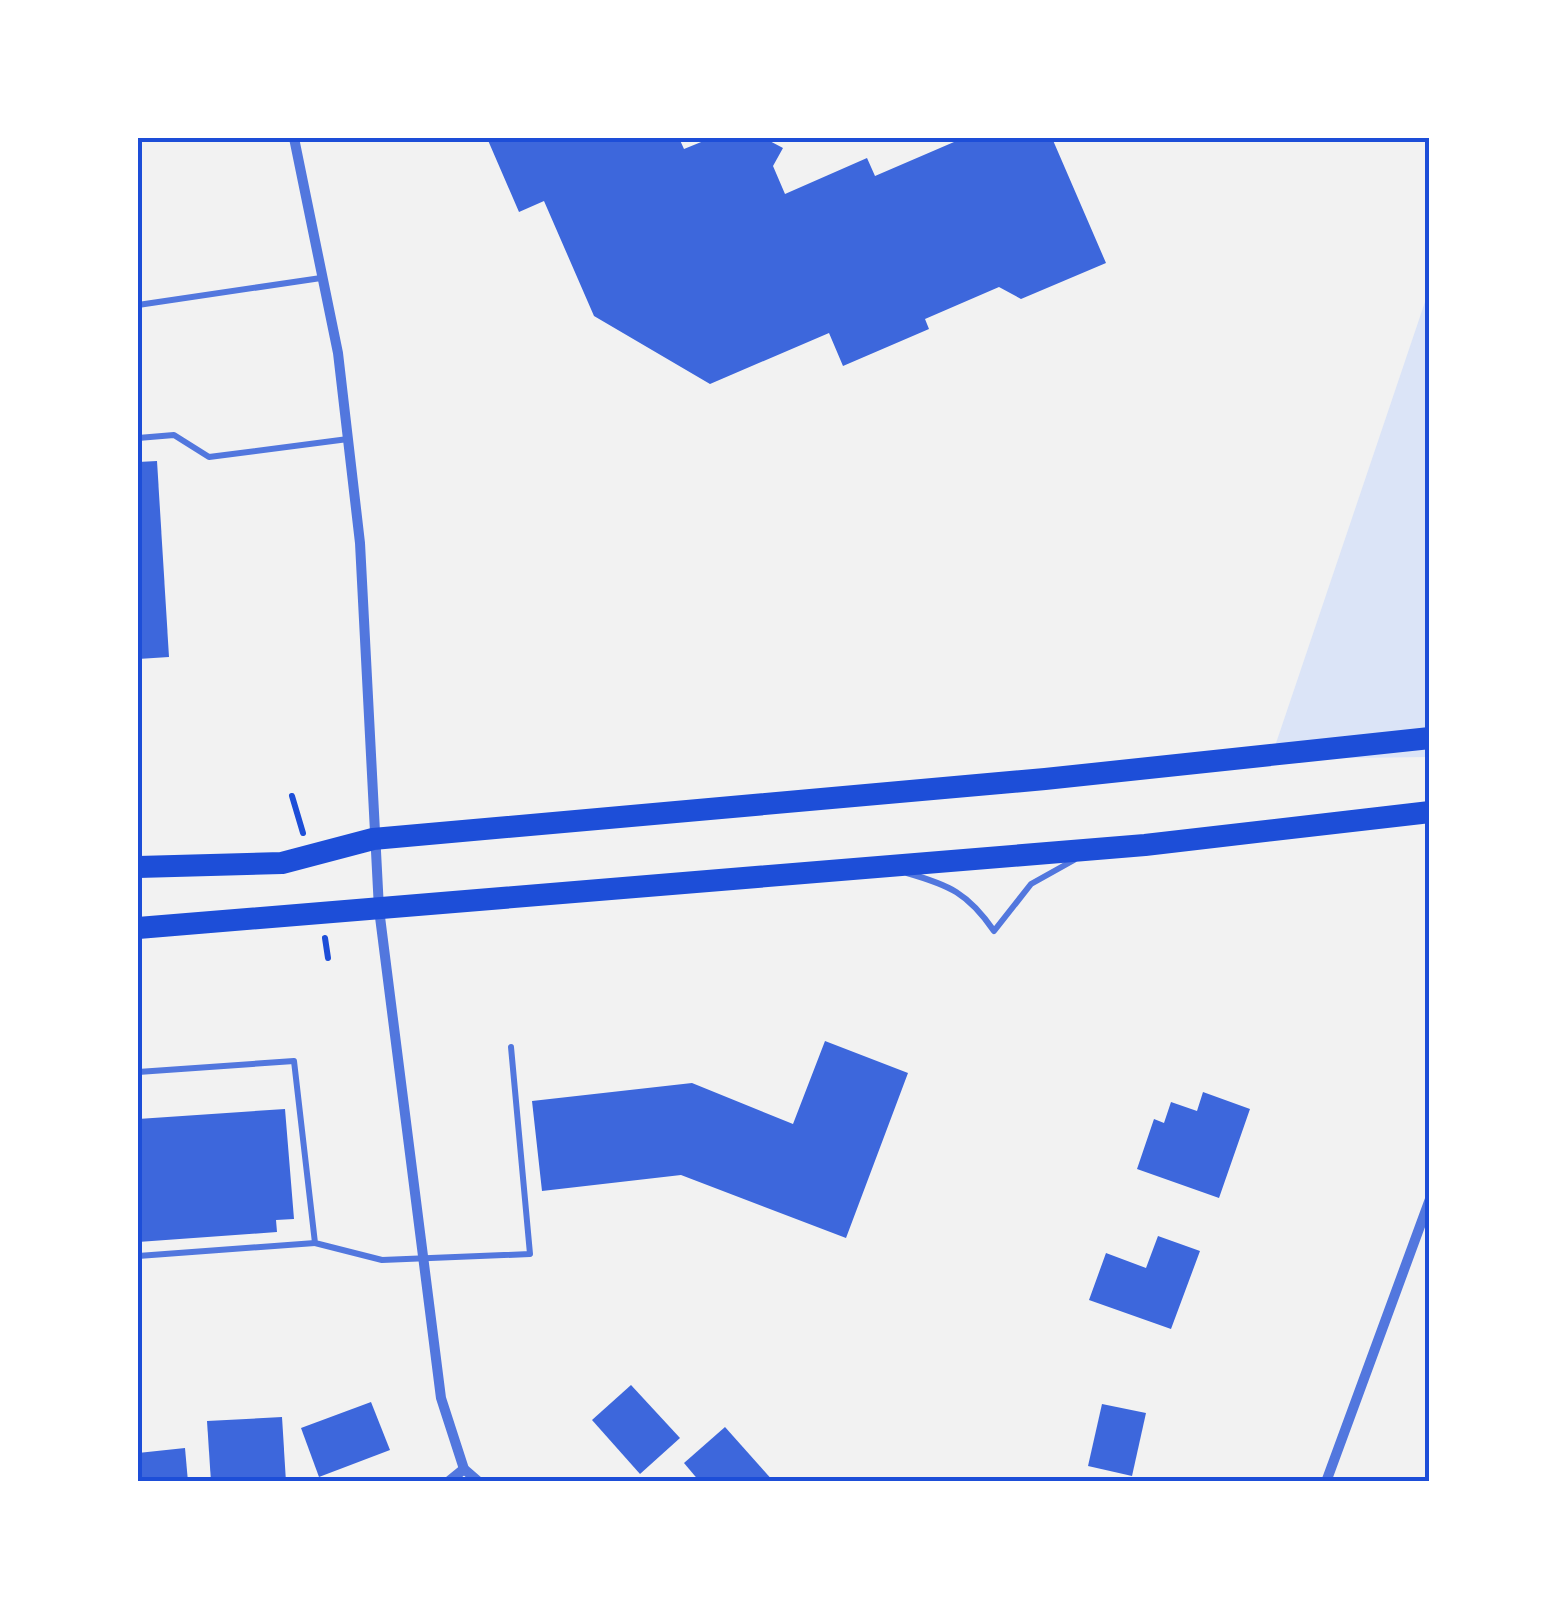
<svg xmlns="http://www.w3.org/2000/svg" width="1567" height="1619" font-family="'Open Sans',sans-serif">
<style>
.green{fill:#dbe4f7}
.building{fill:#3d67dc}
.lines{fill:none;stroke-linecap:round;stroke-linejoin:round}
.path{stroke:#1d4ed8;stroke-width:6}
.service{stroke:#5277de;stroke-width:6}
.minor{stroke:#5277de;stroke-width:10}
.trunk{stroke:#1d4ed8;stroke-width:22}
.neatline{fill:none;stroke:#1d4ed8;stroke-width:4}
</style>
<rect width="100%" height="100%" fill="#f2f2f2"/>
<!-- green -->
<polygon class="green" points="1429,290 1429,757 1271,759 1271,758"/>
<!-- building -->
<g class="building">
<polygon points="487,138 679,138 684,149 711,138 764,138 783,148 773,166 785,194 867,158 875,176 954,142 952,138 1052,138 1106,263 1021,299 999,287 925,319 929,329 843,366 829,333 710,384 594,316 544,201 519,212"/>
<polygon points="157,461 169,657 138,659 138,462"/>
<polygon points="825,1041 908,1073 846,1238 681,1175 542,1191 532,1101 692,1083 793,1124"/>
<polygon points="1203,1092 1250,1109 1219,1198 1137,1169 1154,1119 1164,1123 1171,1102 1197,1111"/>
<polygon points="285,1109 294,1219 276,1220 277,1232 138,1242 138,1119"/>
<polygon points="1158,1236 1200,1251 1171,1329 1089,1300 1106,1253 1146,1268"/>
<polygon points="631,1385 680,1438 640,1474 592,1420"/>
<polygon points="371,1402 390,1450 319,1477 301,1428"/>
<polygon points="1102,1404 1146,1413 1132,1476 1088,1466"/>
<polygon points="282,1417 286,1482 211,1482 207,1421"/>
<polygon points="725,1427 774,1482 700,1482 684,1463"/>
<polygon points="185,1448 188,1482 138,1482 138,1453"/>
</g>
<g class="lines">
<!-- path -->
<g class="path">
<polyline points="292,796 303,833"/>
<polyline points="325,938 328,958"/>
</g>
<!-- service -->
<g class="service">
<polyline points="138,305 321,278"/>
<polyline points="138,438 174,435 209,457 348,439"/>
<path d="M907,873C949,885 968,893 994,931L1031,884L1074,860"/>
<polyline points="138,1072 294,1061 315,1243 382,1260 530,1254 511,1047"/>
<polyline points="138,1256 315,1243"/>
</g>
<!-- minor -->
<g class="minor">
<polyline points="294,138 338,353 360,543 379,909 441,1398 464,1469 479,1482"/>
<polyline points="448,1482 464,1469"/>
<polyline points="1326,1482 1430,1199"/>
</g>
<!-- trunk -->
<g class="trunk">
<polyline points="138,867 282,863 373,839 1045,779 1430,738"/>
<polyline points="138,928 1145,845 1430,812"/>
</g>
</g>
<!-- border -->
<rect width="1567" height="1619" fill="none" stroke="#ffffff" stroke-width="280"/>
<rect x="140" y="140" width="1287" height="1339" class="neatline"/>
</svg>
